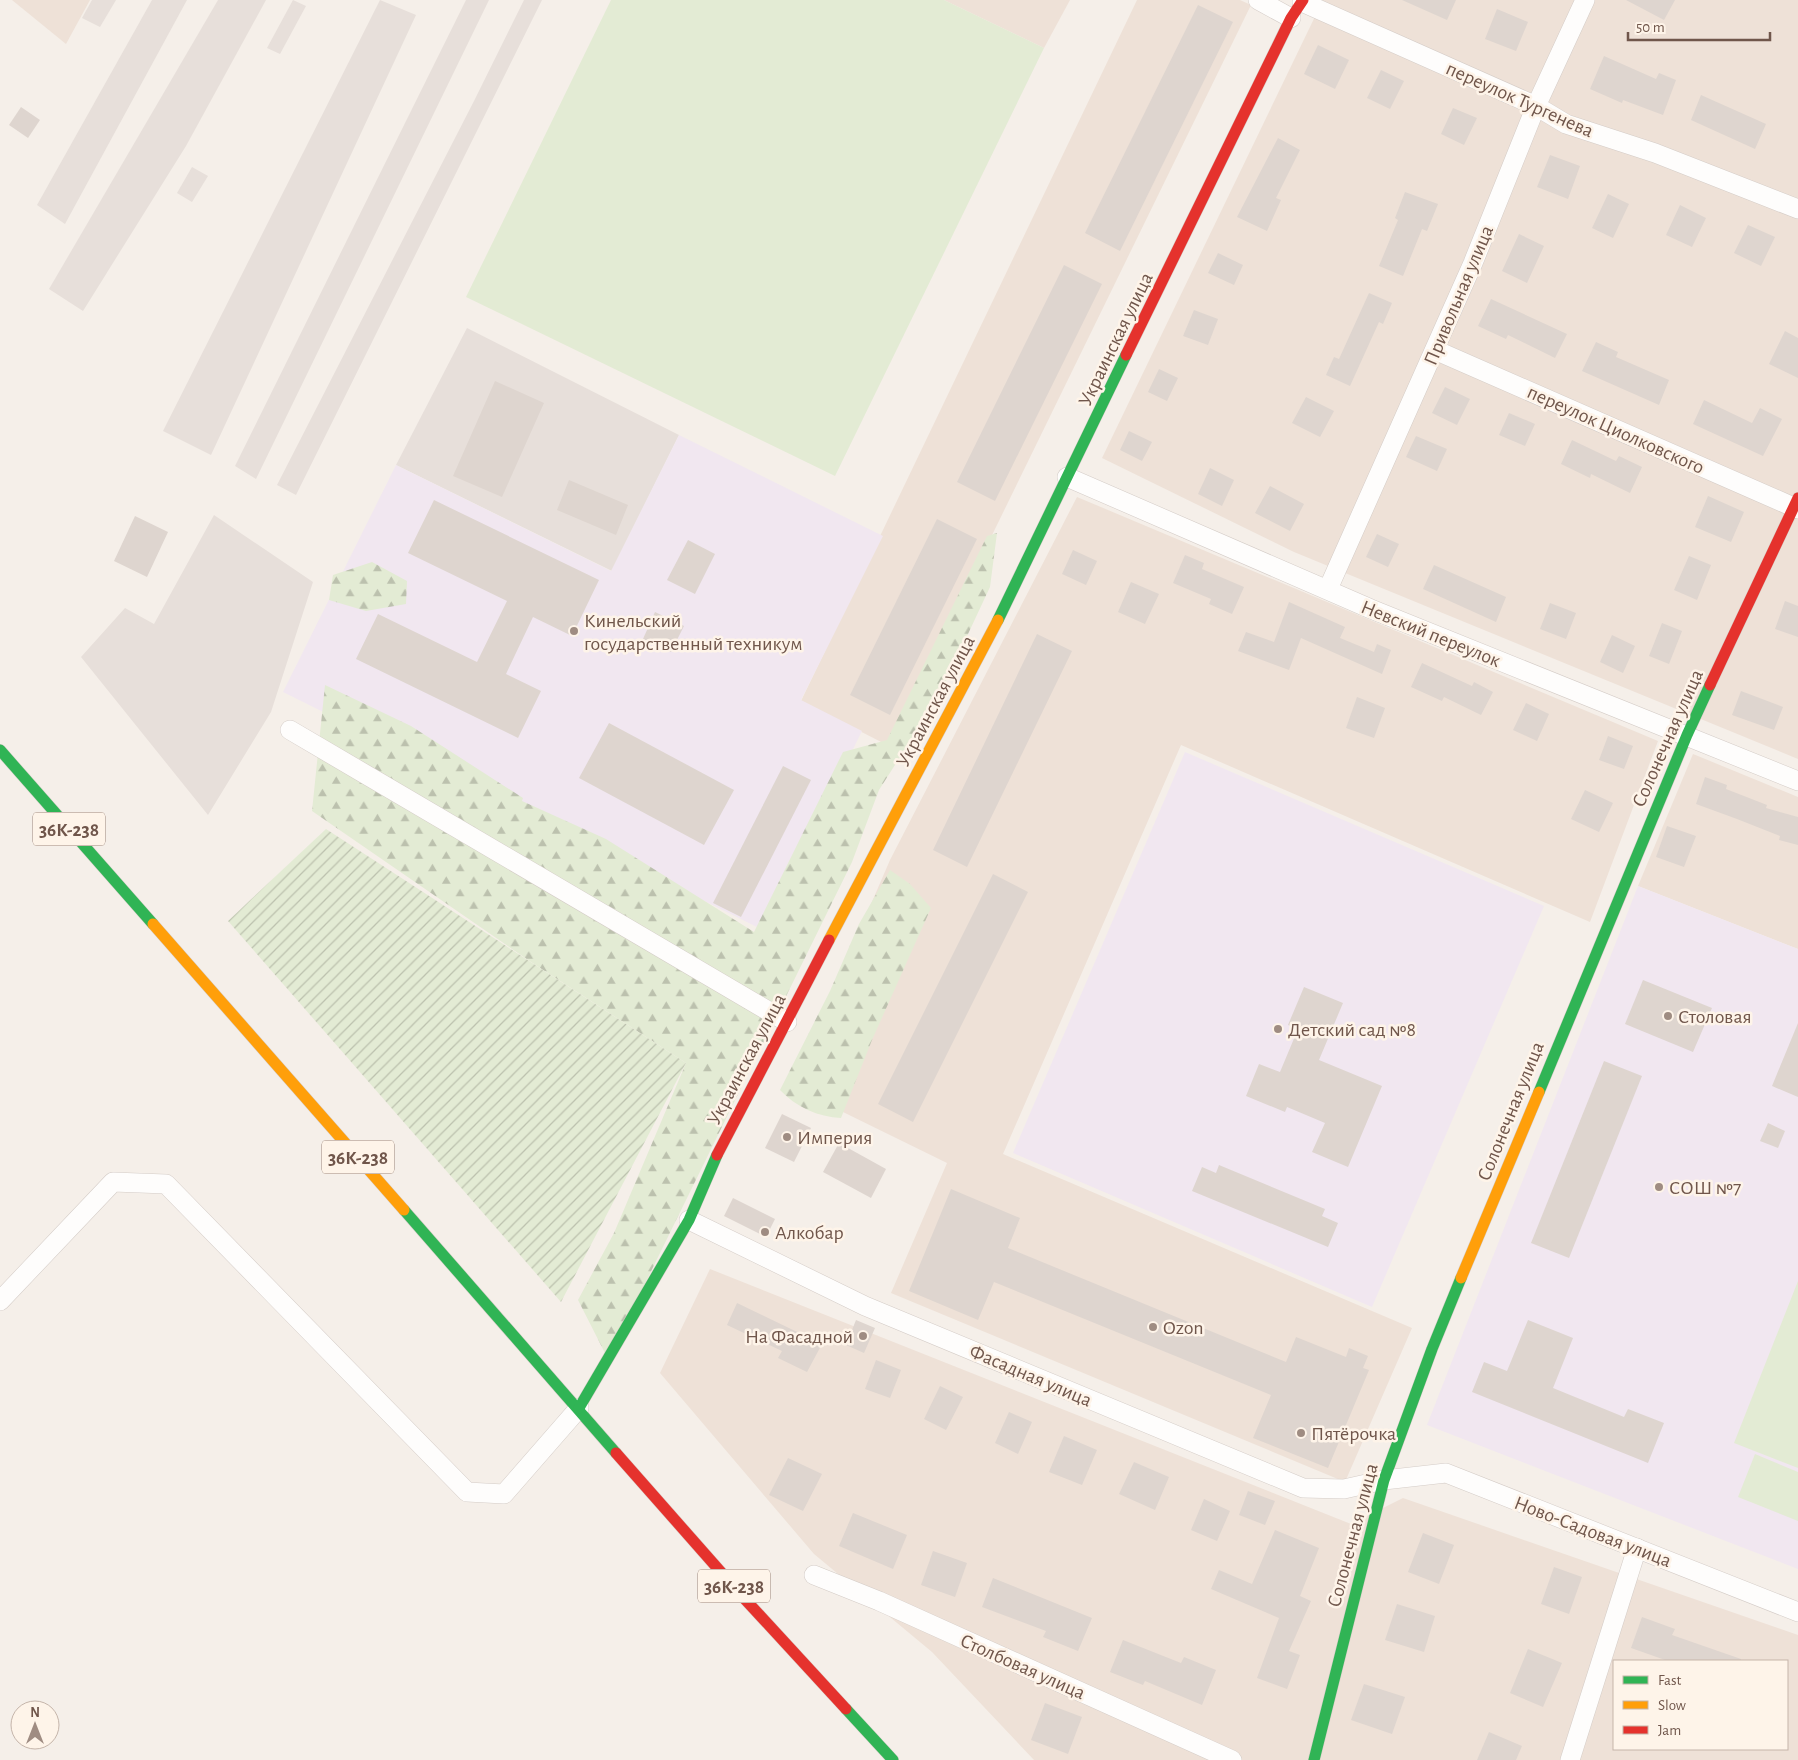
<svg xmlns="http://www.w3.org/2000/svg" width="1798" height="1760" font-family="'Alegreya Sans',sans-serif">
<style>
.residential{fill:#eee1d7;fill-rule:evenodd}
.industrial{fill:#e7dfda}
.education{fill:#f1e7f0}
.forest{fill:url(#forest-firs)}
.garden{fill:url(#garden-furrows)}
.pitch{fill:#e3ebd4}
.building{fill:#ded5cf}
.lines{fill:none;stroke-linecap:round;stroke-linejoin:round}
.street-casing{stroke:#d4ccc7;stroke-width:20}
.fast-casing{stroke:#d4cbc6;stroke-width:12}
.slow-casing{stroke:#d4cbc6;stroke-width:12}
.jam-casing{stroke:#d4cbc6;stroke-width:12}
.street{stroke:#fefdfc;stroke-width:19}
.fast{stroke:#30b455;stroke-width:11}
.slow{stroke:#ff9f0a;stroke-width:11}
.jam{stroke:#e5322d;stroke-width:11}
.poi-dot{fill:#9f8c82;stroke:#fef4e9;stroke-width:2}
.labels{text-anchor:middle;stroke-width:5;stroke-linejoin:round;paint-order:stroke}
.shield{fill:#fef4e9;stroke:#9b857a;stroke-width:1}
.shield-label{font-size:19px;font-weight:bold;fill:#70564b}
.street-label{font-size:20px;fill:#70564b;stroke:#fef4e9}
.poi-label{font-size:20px;fill:#70564b;stroke:#fef4e9;text-anchor:start}
</style>
<defs>
<pattern id="forest-firs" width="22" height="20" patternUnits="userSpaceOnUse" patternTransform="scale(1.25)"><rect width="22" height="20" fill="#e3ebd4"/><path d="M5 1l3.5 6h-7zM16 11l3.5 6h-7z" fill="#bcc1ae"/></pattern>
<pattern id="garden-furrows" width="10" height="10" patternUnits="userSpaceOnUse" patternTransform="scale(1.25)"><rect width="10" height="10" fill="#e3ebd4"/><path d="M-1 1l2-2M0 10L10 0M9 11l2-2" fill="none" stroke="#bcc1ae"/></pattern>
</defs>
<rect width="100%" height="100%" fill="#f5efe9"/>
<!-- residential -->
<g class="residential">
<polygon points="12,0 90,0 66,44"/>
<polygon points="944,0 1070,0 1044,48"/>
<polygon points="1137,0 1240,0 1251,5 889,746 801,701"/>
<polygon points="1323,0 1798,0 1798,759 1294,552 1102,458"/>
<polygon points="1077,497 1658,741 1590,922 1181,745 1003,1154 1412,1328 1345,1482 891,1293 947,1163 792,1087 890,860"/>
<polygon points="1693,754 1798,797 1798,949 1638,886"/>
<path d="M710,1269L1351,1524L1403,1498L1798,1635V1760H1034L932,1652L814,1554L660,1373ZM1614,1661H1787V1749H1614Z"/>
</g>
<!-- industrial -->
<g class="industrial">
<polygon points="92,0 116,0 100,27 82,18"/>
<polygon points="152,0 187,0 65,224 37,205"/>
<polygon points="218,0 266,0 186,146 83,311 49,289"/>
<polygon points="293,0 306,6 280,54 267,48"/>
<polygon points="380,0 416,15 211,455 163,431"/>
<polygon points="466,0 489,0 256,479 235,466"/>
<polygon points="524,0 542,0 296,495 277,485 474,101"/>
<polygon points="192,167 208,176 192,202 177,193"/>
<polygon points="467,328 679,435 612,571 396,465"/>
<polygon points="214,515 313,582 271,712 208,815 81,657 125,608 154,624"/>
</g>
<!-- education -->
<g class="education">
<polygon points="679,435 883,536 801,700 862,731 763,930 283,692 396,465 611,571"/>
<polygon points="1185,752 1544,906 1372,1307 1013,1153"/>
<polygon points="1638,886 1798,949 1798,1569 1427,1425"/>
</g>
<!-- forest -->
<g class="forest">
<polygon points="997,533 990,587 939,696 879,790 852,862 608,1359 578,1300 614,1233 686,1063 531,962 312,811 325,685 411,726 523,798 522,801 606,839 754,932 843,752 887,740 987,536"/>
<polygon points="372,562 407,581 406,604 366,611 329,600 333,575"/>
<path d="M890,870L910,884L931,908L872,1040L841,1118C818,1117 796,1107 780,1090L830,991L859,924Z"/>
</g>
<!-- garden -->
<polygon class="garden" points="326,829 686,1063 561,1302 228,921"/>
<!-- pitch -->
<g class="pitch">
<polygon points="611,0 944,0 1044,48 835,476 466,297"/>
<polygon points="1798,1281 1798,1468 1734,1443"/>
<polygon points="1755,1454 1798,1472 1798,1521 1738,1497"/>
</g>
<!-- building -->
<g class="building">
<polygon points="1402,0 1456,0 1447,20"/>
<polygon points="1626,0 1675,0 1664,20"/>
<polygon points="1198,5 1233,22 1120,251 1085,233"/>
<polygon points="1497,9 1528,22 1516,51 1485,39"/>
<polygon points="1318,45 1349,60 1335,89 1304,74"/>
<polygon points="1604,56 1656,79 1659,73 1676,80 1663,115 1623,100 1622,103 1590,89"/>
<polygon points="1381,70 1404,81 1390,109 1367,98"/>
<polygon points="1701,95 1766,124 1755,149 1691,120"/>
<polygon points="21,107 40,120 28,138 9,125"/>
<polygon points="1453,108 1477,118 1464,145 1441,134"/>
<polygon points="1278,138 1300,150 1276,198 1281,200 1267,231 1237,217"/>
<polygon points="1550,155 1580,166 1568,199 1537,187"/>
<polygon points="1405,192 1438,204 1427,231 1422,229 1403,276 1379,266 1398,220 1395,218"/>
<polygon points="1608,194 1629,204 1613,238 1592,228"/>
<polygon points="1680,205 1706,218 1692,247 1666,235"/>
<polygon points="1748,225 1775,237 1761,266 1734,253"/>
<polygon points="1519,234 1544,246 1527,283 1502,271"/>
<polygon points="1218,253 1243,265 1234,285 1208,273"/>
<polygon points="1064,265 1102,284 995,501 957,482"/>
<polygon points="1369,293 1392,303 1383,324 1379,322 1350,386 1326,375 1334,357 1339,359"/>
<polygon points="1491,299 1567,334 1555,358 1508,335 1506,339 1478,326"/>
<polygon points="1194,310 1218,319 1208,345 1183,336"/>
<polygon points="1785,331 1798,338 1798,378 1769,364"/>
<polygon points="1596,342 1618,352 1616,357 1669,380 1659,405 1582,371"/>
<polygon points="1159,369 1178,378 1167,401 1148,392"/>
<polygon points="495,381 544,403 502,497 453,476"/>
<polygon points="1445,387 1470,399 1457,425 1432,413"/>
<polygon points="1306,397 1334,411 1320,437 1292,423"/>
<polygon points="1704,400 1752,423 1760,408 1782,419 1763,456 1693,424"/>
<polygon points="1509,413 1535,424 1525,446 1499,435"/>
<polygon points="1129,431 1152,442 1142,461 1120,450"/>
<polygon points="1416,436 1447,449 1437,471 1406,457"/>
<polygon points="1572,440 1616,461 1619,456 1642,467 1630,493 1591,474 1590,478 1561,464"/>
<polygon points="1210,468 1234,480 1222,506 1198,494"/>
<polygon points="569,480 628,505 616,535 557,510"/>
<polygon points="1270,486 1304,504 1290,531 1255,513"/>
<polygon points="1708,496 1744,512 1731,542 1695,527"/>
<polygon points="434,500 599,580 572,636 533,617 506,674 541,691 518,738 356,659 378,614 477,662 507,601 408,553"/>
<polygon points="135,516 168,532 147,577 114,561"/>
<polygon points="937,519 977,539 890,715 850,695"/>
<polygon points="1377,534 1399,544 1388,567 1366,557"/>
<polygon points="688,540 715,554 695,594 667,580"/>
<polygon points="1073,550 1097,561 1086,585 1062,574"/>
<polygon points="1185,555 1204,563 1202,569 1244,587 1232,614 1209,604 1211,599 1173,583"/>
<polygon points="1689,556 1711,565 1697,600 1674,590"/>
<polygon points="1434,565 1506,597 1496,622 1423,589"/>
<polygon points="1131,582 1159,594 1145,624 1118,612"/>
<polygon points="1785,601 1798,606 1798,637 1775,629"/>
<polygon points="1289,602 1345,627 1340,638 1374,652 1377,644 1391,650 1382,674 1301,638 1289,670 1238,651 1246,632 1274,642"/>
<polygon points="1550,603 1576,613 1566,639 1540,629"/>
<polygon points="655,612 684,626 671,652 643,639"/>
<polygon points="1662,623 1682,631 1669,664 1649,656"/>
<polygon points="1037,634 1072,651 967,867 933,850"/>
<polygon points="1612,635 1635,646 1623,673 1600,662"/>
<polygon points="1422,663 1472,686 1474,682 1493,692 1481,715 1444,697 1442,701 1411,687"/>
<polygon points="1741,691 1783,707 1774,730 1732,715"/>
<polygon points="1357,697 1385,708 1374,738 1346,728"/>
<polygon points="1526,703 1549,714 1537,741 1513,730"/>
<polygon points="609,723 734,790 704,845 579,778"/>
<polygon points="1608,736 1633,746 1624,769 1599,760"/>
<polygon points="783,766 811,780 741,917 713,903"/>
<polygon points="1705,777 1727,785 1726,789 1767,805 1766,808 1798,817 1798,845 1779,840 1780,836 1737,819 1696,804"/>
<polygon points="1585,790 1613,803 1599,832 1571,819"/>
<polygon points="1667,826 1696,836 1684,867 1656,857"/>
<polygon points="993,874 1028,892 913,1122 878,1104"/>
<polygon points="1643,980 1712,1008 1693,1052 1625,1024"/>
<polygon points="1304,987 1343,1003 1319,1060 1382,1086 1348,1167 1312,1152 1325,1123 1287,1107 1285,1112 1246,1096 1259,1064 1280,1072 1298,1029 1288,1025"/>
<polygon points="1798,1023 1798,1097 1772,1086"/>
<polygon points="1604,1061 1642,1076 1569,1258 1531,1243"/>
<polygon points="782,1114 811,1128 794,1162 765,1148"/>
<polygon points="1768,1123 1785,1131 1778,1148 1760,1141"/>
<polygon points="839,1143 886,1169 871,1198 823,1172"/>
<polygon points="1219,1165 1325,1209 1322,1216 1338,1223 1328,1247 1192,1191 1202,1167 1216,1173"/>
<polygon points="951,1189 1020,1218 1008,1248 1286,1362 1296,1337 1346,1357 1349,1348 1368,1356 1363,1368 1369,1370 1328,1468 1253,1438 1271,1395 994,1282 978,1320 909,1291"/>
<polygon points="733,1198 775,1219 766,1237 724,1216"/>
<polygon points="737,1303 822,1344 807,1372 778,1358 782,1351 727,1325"/>
<polygon points="856,1320 875,1328 864,1353 846,1345"/>
<polygon points="1528,1320 1573,1338 1553,1388 1624,1417 1628,1409 1664,1423 1648,1463 1472,1392 1484,1362 1507,1371"/>
<polygon points="876,1360 901,1370 890,1398 865,1389"/>
<polygon points="940,1386 963,1397 946,1430 924,1419"/>
<polygon points="1009,1412 1032,1422 1018,1454 995,1443"/>
<polygon points="1064,1436 1097,1450 1082,1485 1049,1472"/>
<polygon points="788,1458 822,1474 803,1511 769,1495"/>
<polygon points="1134,1462 1169,1477 1155,1510 1119,1494"/>
<polygon points="1248,1491 1275,1501 1265,1525 1239,1515"/>
<polygon points="1204,1499 1230,1511 1217,1541 1191,1530"/>
<polygon points="853,1513 907,1535 893,1569 839,1546"/>
<polygon points="1275,1530 1319,1548 1300,1596 1311,1601 1289,1651 1300,1655 1287,1689 1257,1678 1279,1618 1211,1589 1219,1570 1252,1584"/>
<polygon points="1423,1533 1454,1545 1439,1584 1408,1572"/>
<polygon points="933,1551 967,1563 955,1597 921,1585"/>
<polygon points="1554,1567 1582,1577 1569,1614 1541,1604"/>
<polygon points="993,1578 1092,1618 1078,1651 1043,1637 1046,1631 982,1607"/>
<polygon points="1397,1604 1435,1616 1424,1652 1385,1640"/>
<polygon points="1642,1617 1675,1629 1672,1635 1741,1659 1741,1661 1668,1661 1631,1648"/>
<polygon points="1123,1640 1181,1663 1184,1657 1216,1670 1202,1705 1145,1681 1143,1685 1110,1672"/>
<polygon points="1528,1649 1562,1663 1543,1707 1510,1693"/>
<polygon points="1364,1684 1405,1697 1392,1734 1351,1720"/>
<polygon points="1045,1703 1082,1717 1068,1754 1031,1740"/>
<polygon points="1489,1732 1522,1746 1516,1760 1477,1760"/>
</g>
<g class="lines">
<defs>
<g id="street">
<polyline points="1258,0 1291,18"/>
<polyline points="1302,2 1536,106 1566,124 1655,153 1798,209"/>
<polyline points="1435,350 1798,509"/>
<polyline points="1067,477 1371,609 1798,781"/>
<polyline points="1328,589 1473,263 1536,106 1585,0"/>
<polyline points="290,730 787,1022"/>
<polyline points="689,1220 865,1306 1303,1488 1344,1489 1384,1480 1446,1473 1798,1612"/>
<polyline points="0,1301 113,1182 166,1184 467,1492 504,1494 579,1408"/>
<polyline points="814,1575 879,1601 1232,1760"/>
<polyline points="1570,1760 1637,1548"/>
</g>
<g id="fast">
<polyline points="998,620 1126,355"/>
<polyline points="0,750 153,924"/>
<polyline points="1539,1092 1687,735 1710,685"/>
<polyline points="404,1210 616,1453"/>
<polyline points="579,1408 689,1220 717,1155"/>
<polyline points="846,1709 893,1760"/>
<polyline points="1314,1760 1384,1480 1432,1349 1461,1278"/>
</g>
<g id="slow">
<polyline points="153,924 404,1210"/>
<polyline points="829,940 998,620"/>
<polyline points="1461,1278 1539,1092"/>
</g>
<g id="jam">
<polyline points="1126,355 1291,18 1303,0"/>
<polyline points="1710,685 1798,498"/>
<polyline points="717,1155 829,940"/>
<polyline points="616,1453 742,1596 846,1709"/>
</g>
</defs>
<!-- street casing -->
<use href="#street" class="street-casing"/>
<!-- fast casing -->
<use href="#fast" class="fast-casing"/>
<!-- slow casing -->
<use href="#slow" class="slow-casing"/>
<!-- jam casing -->
<use href="#jam" class="jam-casing"/>
<!-- street -->
<use href="#street" class="street"/>
<!-- fast -->
<use href="#fast" class="fast"/>
<!-- slow -->
<use href="#slow" class="slow"/>
<!-- jam -->
<use href="#jam" class="jam"/>
</g>
<!-- markers -->
<g class="poi-dot">
<circle cx="574" cy="631" r="5"/>
<circle cx="1668" cy="1016" r="5"/>
<circle cx="1278" cy="1029" r="5"/>
<circle cx="787" cy="1137" r="5"/>
<circle cx="1659" cy="1187" r="5"/>
<circle cx="765" cy="1232" r="5"/>
<circle cx="1153" cy="1327" r="5"/>
<circle cx="863" cy="1336" r="5"/>
<circle cx="1301" cy="1433" r="5"/>
</g>
<g class="labels">
<!-- shield labels -->
<g class="shield">
<rect x="33" y="812.5" width="72" height="33" rx="4"/>
<rect x="322" y="1140.5" width="72" height="33" rx="4"/>
<rect x="698" y="1569.5" width="72" height="33" rx="4"/>
</g>
<g class="shield-label">
<text x="69" y="836">36К-238</text>
<text x="358" y="1164">36К-238</text>
<text x="734" y="1593">36К-238</text>
</g>
<!-- street labels -->
<g class="street-label">
<text transform="translate(1520 99) rotate(24)" y="7">переулок Тургенева</text>
<text transform="translate(1458 295) rotate(-67)" y="7">Привольная улица</text>
<text transform="translate(1115 339) rotate(-64)" y="7">Украинская улица</text>
<text transform="translate(1616 429) rotate(24)" y="7">переулок Циолковского</text>
<text transform="translate(1431 633) rotate(22)" y="7">Невский переулок</text>
<text transform="translate(935 701) rotate(-62)" y="7">Украинская улица</text>
<text transform="translate(1667 738) rotate(-66)" y="7">Солонечная улица</text>
<text transform="translate(746 1059) rotate(-62)" y="7">Украинская улица</text>
<text transform="translate(1510 1111) rotate(-68)" y="7">Солонечная улица</text>
<text transform="translate(1031 1375) rotate(23)" y="7">Фасадная улица</text>
<text transform="translate(1593 1531) rotate(21)" y="7">Ново-Садовая улица</text>
<text transform="translate(1352 1535) rotate(-75)" y="7">Солонечная улица</text>
<text transform="translate(1023 1666) rotate(24)" y="7">Столбовая улица</text>
</g>
<!-- poi labels -->
<g class="poi-label">
<text x="584" y="627">Кинельский<tspan x="584" dy="23">государственный техникум</tspan></text>
<text x="1678" y="1023">Столовая</text>
<text x="1288" y="1036">Детский сад №8</text>
<text x="797" y="1144">Империя</text>
<text x="1669" y="1194">СОШ №7</text>
<text x="775" y="1239">Алкобар</text>
<text x="1163" y="1334">Ozon</text>
<text x="853" y="1343" text-anchor="end">На Фасадной</text>
<text x="1311" y="1440">Пятёрочка</text>
</g>
</g>
<!-- legend -->
<rect x="1613" y="1660" width="175" height="90" fill="#fef4e9" stroke="#c5b5aa"/>
<rect x="1623" y="1676" width="25" height="8" fill="#30b455" stroke="#c5b5aa"/>
<text x="1658" y="1685" font-size="15" fill="#70564b">Fast</text>
<rect x="1623" y="1701" width="25" height="8" fill="#ff9f0a" stroke="#c5b5aa"/>
<text x="1658" y="1710" font-size="15" fill="#70564b">Slow</text>
<rect x="1623" y="1726" width="25" height="8" fill="#e5322d" stroke="#c5b5aa"/>
<text x="1658" y="1735" font-size="15" fill="#70564b">Jam</text>
<!-- north arrow -->
<g transform="translate(35 1725)"><circle r="24" fill="#fef4e9" stroke="#c5b5aa"/>
<path d="M0-4L9 19L0 12L-9 19Z" fill="#9f8c82"/>
<text y="-8" font-size="14" font-weight="bold" text-anchor="middle" fill="#70564b">N</text>
</g>
<!-- scale -->
<path d="M1628 32v8h142v-8" fill="none" stroke="#70564b" stroke-width="2.5"/>
<text x="1636" y="32" font-size="15" fill="#70564b" stroke="#fef4e9" stroke-width="4" paint-order="stroke">50 m</text>
</svg>
